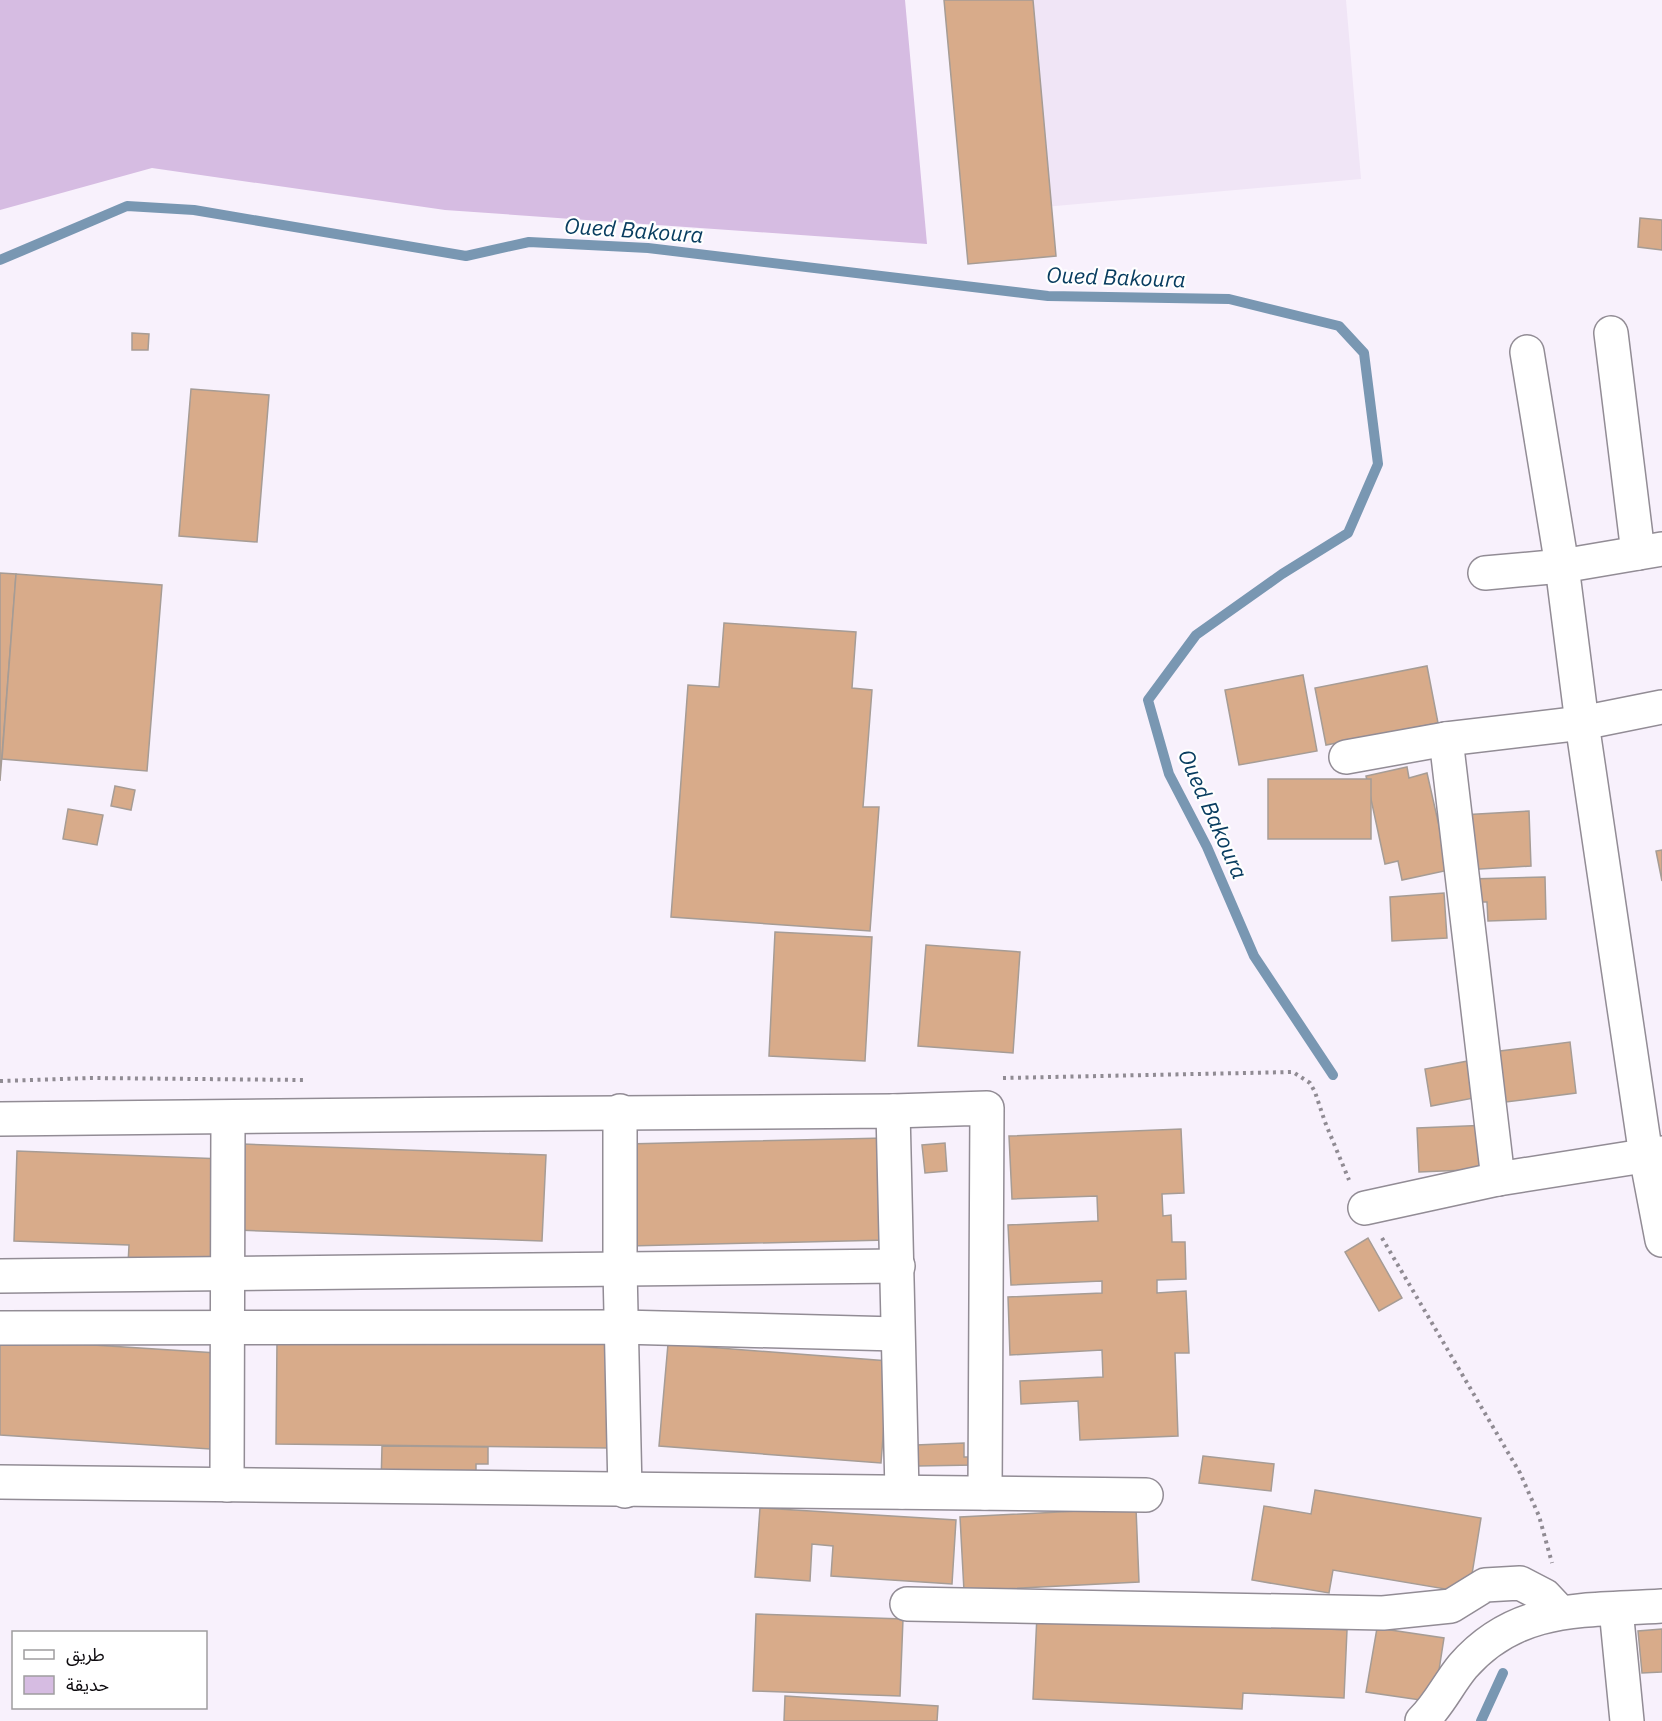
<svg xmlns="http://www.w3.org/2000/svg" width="1662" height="1721" font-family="'IBM Plex Sans','Noto Sans Arabic',sans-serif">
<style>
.built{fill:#f0e5f6}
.green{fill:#d6bce2}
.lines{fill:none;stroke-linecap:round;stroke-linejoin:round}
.stream{stroke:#7997b2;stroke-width:10}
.building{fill:#d8ab8a;stroke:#a69c95;stroke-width:1.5}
.minor-casing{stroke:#928c95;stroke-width:36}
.path{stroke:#908b93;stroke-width:4;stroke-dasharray:3 4.5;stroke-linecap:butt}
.minor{stroke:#fff;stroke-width:33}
.labels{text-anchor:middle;stroke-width:4.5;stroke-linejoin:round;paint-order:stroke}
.water-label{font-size:22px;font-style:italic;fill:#093d60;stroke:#fff}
</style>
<rect width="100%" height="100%" fill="#f8f1fc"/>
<!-- built -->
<polygon class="built" points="991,0 1346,0 1361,179 988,212"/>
<!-- green -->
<polygon class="green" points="0,0 905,0 927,244 445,210 152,168 0,210"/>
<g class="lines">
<!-- stream -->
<g class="stream">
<polyline points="0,260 127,206 194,210 466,256 529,242 648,248 1048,296 1229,299 1339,326 1364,353 1378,464 1348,533 1282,574 1196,635 1148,700 1169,774 1207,847 1254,956 1333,1075"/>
<polyline points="1481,1721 1503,1673"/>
</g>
</g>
<!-- building -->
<g class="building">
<polygon points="944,0 1033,0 1056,256 968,264"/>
<polygon points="1640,218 1662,220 1662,250 1638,247"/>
<polygon points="132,333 149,334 148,350 132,350"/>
<polygon points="191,389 269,395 257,542 179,536"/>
<polygon points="0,573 16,574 0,781"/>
<polygon points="16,574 162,585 147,771 2,759"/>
<polygon points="724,623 856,632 852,688 872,690 863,807 879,807 870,931 671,917 688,685 719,687"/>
<polygon points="1427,666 1438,723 1326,745 1315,688"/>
<polygon points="1303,675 1317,751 1239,765 1225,690"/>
<polygon points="1407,767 1409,778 1427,773 1449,870 1402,880 1398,861 1385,864 1366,776"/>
<rect x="1268" y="779" width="103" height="60"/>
<polygon points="115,786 135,790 131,810 111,806"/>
<polygon points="68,809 103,815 97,845 63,839"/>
<polygon points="1529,811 1531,866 1464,870 1461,815"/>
<polygon points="1662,850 1662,881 1656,851"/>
<polygon points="1545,877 1546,919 1488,921 1487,902 1470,902 1469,879"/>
<polygon points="1444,893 1447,938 1392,941 1390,897"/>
<polygon points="775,932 872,937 865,1061 769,1056"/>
<polygon points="926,945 1020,952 1013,1053 918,1046"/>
<polygon points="1570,1042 1576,1093 1498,1103 1492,1052"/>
<polygon points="1468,1061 1474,1098 1431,1106 1425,1069"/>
<polygon points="1490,1125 1491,1169 1419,1172 1417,1128"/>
<polygon points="1181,1129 1184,1193 1162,1194 1163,1216 1171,1215 1172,1242 1185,1242 1186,1279 1157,1280 1157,1293 1186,1291 1189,1353 1175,1353 1178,1436 1080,1440 1078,1401 1021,1404 1020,1381 1103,1377 1102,1350 1010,1355 1008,1297 1102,1293 1102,1281 1011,1285 1008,1225 1098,1221 1097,1196 1012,1199 1009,1136"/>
<polygon points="885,1138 887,1240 628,1246 626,1144"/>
<polygon points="945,1143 947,1171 925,1173 922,1145"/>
<polygon points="242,1144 546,1155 542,1241 236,1230 234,1269 128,1265 129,1245 14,1241 17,1151 224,1159"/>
<polygon points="1368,1238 1402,1298 1379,1311 1345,1252"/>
<polygon points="0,1339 217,1353 210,1449 0,1435"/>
<polygon points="277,1341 610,1344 609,1448 276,1444"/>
<polygon points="668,1344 889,1361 881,1463 659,1446"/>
<polygon points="964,1443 964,1457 975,1457 975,1465 917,1466 916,1445"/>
<polygon points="382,1446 488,1447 488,1464 476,1464 476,1487 381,1486"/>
<polygon points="1203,1456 1274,1464 1271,1491 1199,1483"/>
<polygon points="1315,1490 1481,1518 1469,1593 1333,1570 1329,1593 1252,1580 1264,1506 1311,1514"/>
<polygon points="760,1508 956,1520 952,1584 831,1576 833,1546 812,1544 810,1581 755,1577"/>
<polygon points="1136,1508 1139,1582 964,1591 960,1517"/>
<polygon points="756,1614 903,1619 900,1696 753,1691"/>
<polygon points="1037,1615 1347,1630 1344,1698 1243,1693 1242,1709 1033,1699"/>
<polygon points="1377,1628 1444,1638 1434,1702 1366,1692"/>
<polygon points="1662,1629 1662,1672 1642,1673 1638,1631"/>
<polygon points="785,1696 938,1706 937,1721 784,1721"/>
</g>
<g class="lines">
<defs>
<g id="minor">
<polyline points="1611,333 1638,553"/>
<polyline points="1527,352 1562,566 1582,723 1646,1156 1662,1240"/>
<polyline points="1485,573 1562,566 1662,549"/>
<polyline points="1446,739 1498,1179"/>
<polyline points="1346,757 1446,739 1582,723 1662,707"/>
<polyline points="620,1111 620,1269 625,1491"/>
<polyline points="893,1111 987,1108 985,1493"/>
<path d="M0,1119C298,1117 595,1111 893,1111C897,1238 898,1365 902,1492"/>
<polyline points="1365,1208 1498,1179 1662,1153"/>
<polyline points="0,1276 898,1266"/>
<polyline points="0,1328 621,1327 897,1334"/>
<polyline points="0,1482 1146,1495"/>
<polyline points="227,1485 228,1118"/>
<polyline points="907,1604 1383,1613 1451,1606 1485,1585 1520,1583 1545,1596 1560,1612"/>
<polyline points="1616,1609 1627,1721"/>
<path d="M1422,1721C1439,1705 1448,1684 1463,1666C1518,1603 1587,1611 1662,1606"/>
</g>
</defs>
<!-- minor casing -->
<use href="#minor" class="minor-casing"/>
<!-- path -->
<g class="path">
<polyline points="1003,1078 1293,1072 1310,1083 1315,1092 1325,1122 1349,1180"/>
<polyline points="0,1081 91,1078 305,1080"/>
<polyline points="1382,1238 1520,1473 1539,1516 1552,1563"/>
</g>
<!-- minor -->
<use href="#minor" class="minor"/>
</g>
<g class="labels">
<!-- water labels -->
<g class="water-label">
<text transform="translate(634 230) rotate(4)" y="8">Oued Bakoura</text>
<text transform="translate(1116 277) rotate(2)" y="8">Oued Bakoura</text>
<text transform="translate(1213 814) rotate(66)" y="8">Oued Bakoura</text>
</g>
</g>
<!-- legend -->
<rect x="12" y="1631" width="195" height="78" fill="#ffffff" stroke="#9f9d9f" stroke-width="1.5"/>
<rect x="24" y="1650" width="30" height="9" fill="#ffffff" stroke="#9f9d9f" stroke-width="1.5"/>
<text x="66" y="1661" font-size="18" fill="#0e0b0f">طريق</text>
<rect x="24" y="1676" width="30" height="18" fill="#d6bce2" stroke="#9f9d9f" stroke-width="1.5"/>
<text x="66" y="1691" font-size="18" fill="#0e0b0f">حديقة</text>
</svg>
